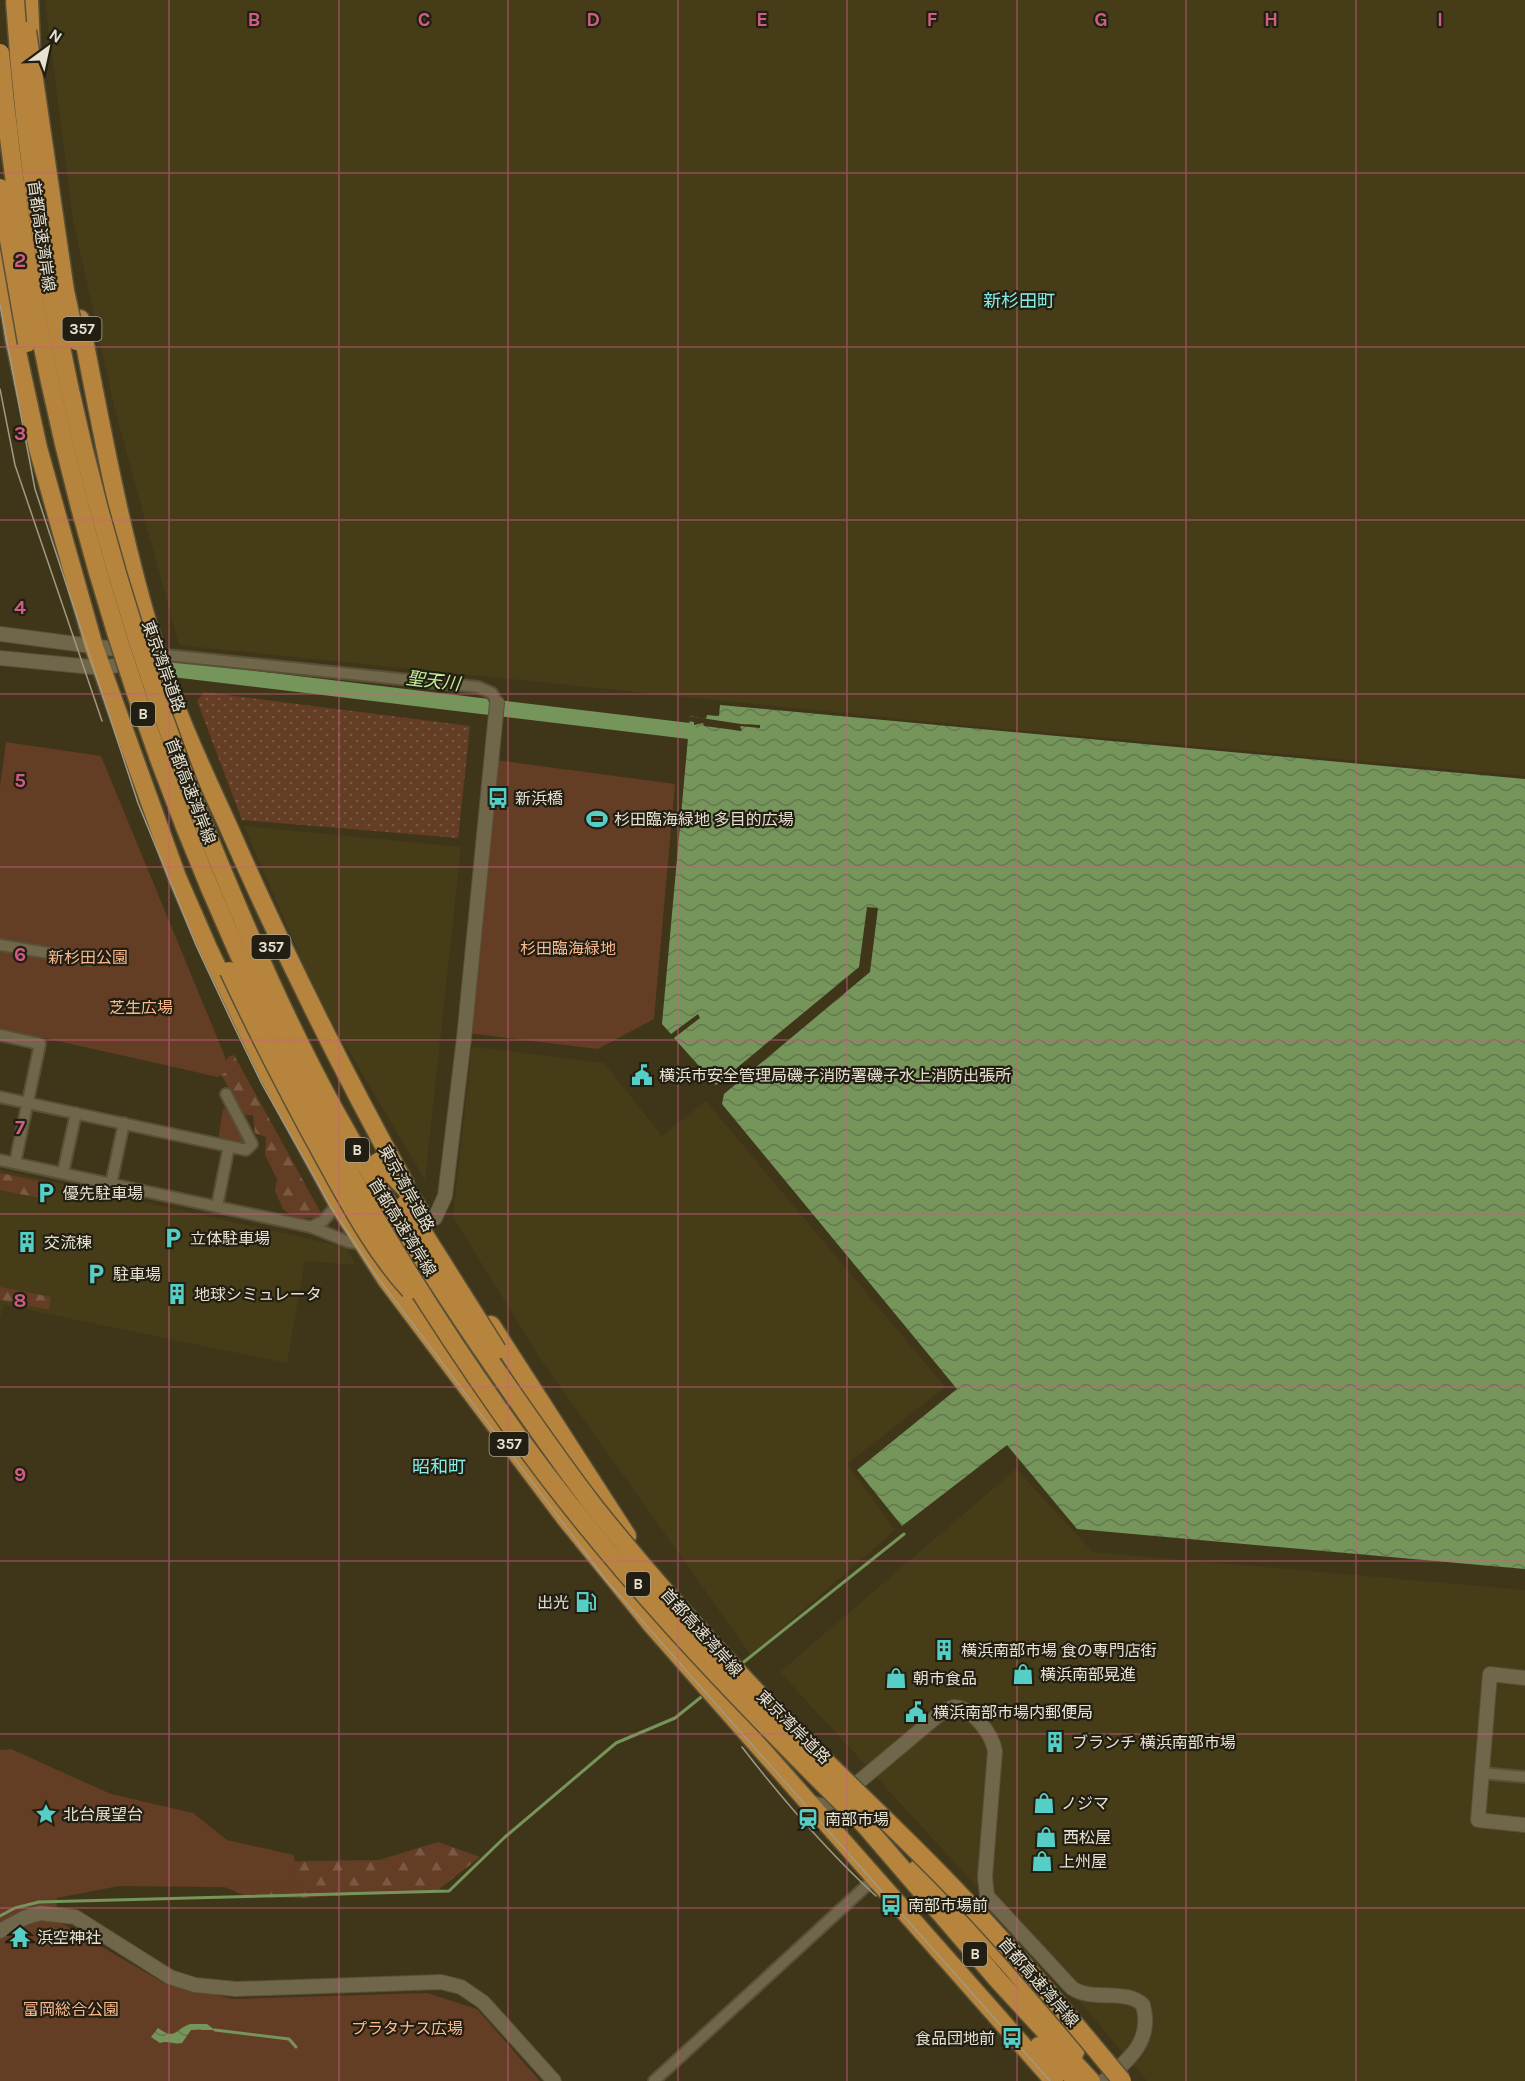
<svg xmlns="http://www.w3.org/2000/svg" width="1525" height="2081" font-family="Karla,'Noto Sans JP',sans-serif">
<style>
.built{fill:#473c18}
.grass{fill:url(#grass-dots)}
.forest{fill:url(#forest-firs)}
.park{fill:#633d24}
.water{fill:url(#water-waves)}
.pier{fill:#3f361a}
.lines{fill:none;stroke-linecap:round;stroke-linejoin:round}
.stream{stroke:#76955b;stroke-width:3}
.river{stroke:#76955b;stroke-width:16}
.street-casing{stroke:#585138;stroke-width:14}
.secondary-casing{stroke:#585138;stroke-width:16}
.highway-casing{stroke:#585138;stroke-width:21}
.street{stroke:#706649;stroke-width:10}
.secondary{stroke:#706649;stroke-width:14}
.highway{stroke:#b6843d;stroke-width:18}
.tram{stroke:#a09a84;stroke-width:1.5}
.highway-bridge-casing{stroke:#585138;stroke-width:21;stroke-linecap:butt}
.highway-bridge{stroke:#b6843d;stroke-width:18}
.grid{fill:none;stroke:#cf5e84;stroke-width:1.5;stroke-opacity:0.55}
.labels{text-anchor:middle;stroke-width:4.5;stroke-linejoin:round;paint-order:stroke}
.shield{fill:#221e12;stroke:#aba698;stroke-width:1.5}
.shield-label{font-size:15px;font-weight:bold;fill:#e6e1d1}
.street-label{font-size:16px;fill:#e6e1d1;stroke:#221e12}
.poi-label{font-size:16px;fill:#e6e1d1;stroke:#221e12;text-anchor:start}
.park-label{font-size:16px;fill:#fbb98e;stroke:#221e12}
.neighbourhood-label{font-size:18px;fill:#83ede6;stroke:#221e12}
.water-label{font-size:18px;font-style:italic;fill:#c2ef9b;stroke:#221e12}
.grid-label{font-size:20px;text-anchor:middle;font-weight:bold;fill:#cf5e84;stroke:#221e12;stroke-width:4.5;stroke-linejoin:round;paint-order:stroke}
</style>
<defs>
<pattern id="grass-dots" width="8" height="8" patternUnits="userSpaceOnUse" patternTransform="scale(1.5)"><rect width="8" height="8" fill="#633d24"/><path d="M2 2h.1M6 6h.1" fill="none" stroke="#795943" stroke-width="1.8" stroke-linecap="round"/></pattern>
<pattern id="forest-firs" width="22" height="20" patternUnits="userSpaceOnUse" patternTransform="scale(1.5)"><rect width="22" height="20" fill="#633d24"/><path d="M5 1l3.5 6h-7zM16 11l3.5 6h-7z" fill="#795943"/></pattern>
<pattern id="water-waves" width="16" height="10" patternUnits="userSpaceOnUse" patternTransform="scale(1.5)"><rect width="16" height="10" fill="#76955b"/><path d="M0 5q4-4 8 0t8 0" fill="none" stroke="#657951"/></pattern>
</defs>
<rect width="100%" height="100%" fill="#3f361a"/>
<!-- built -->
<g class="built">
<polygon points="45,0 1525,0 1525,776 931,722 179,645 114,406 73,220"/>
<polygon points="244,826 461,847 425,1180 319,1000"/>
<polygon points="472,1047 604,1063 662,1136 706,1101 945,1387 847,1464 895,1530 751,1655 542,1361 453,1217"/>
<polygon points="0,1170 345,1247 356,1265 305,1261 287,1363 4,1305 0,1318"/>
<polygon points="1016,1469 1093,1552 1525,1590 1525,2081 1147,2081 1045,1961 780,1672"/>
</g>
<!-- grass -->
<polygon class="grass" points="204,692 470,726 458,838 242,820 197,701"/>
<!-- forest -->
<g class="forest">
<polygon points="234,1055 322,1215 317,1218 295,1218 283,1209 275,1191 277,1179 265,1155 266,1137 255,1133 253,1115 245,1115 220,1073 228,1057"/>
<polygon points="0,1173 43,1182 40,1198 0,1190"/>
<polygon points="0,1287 51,1297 49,1310 0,1300"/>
<polygon points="438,1842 480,1857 438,1890 299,1898 249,1897 212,1882 240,1862 379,1860"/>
</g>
<!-- park -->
<g class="park">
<polygon points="6,742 101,756 230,1069 218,1077 0,1028 0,787"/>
<polygon points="495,760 675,784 654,1019 598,1049 468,1033"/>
<polygon points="223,1108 232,1111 250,1140 243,1148 218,1142"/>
<polygon points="11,1749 111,1794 193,1813 227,1840 294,1855 297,1888 119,1886 57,1898 56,1920 164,1983 233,1999 427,1993 477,2009 540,2081 0,2081 0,1750"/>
</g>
<!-- water -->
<g class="water">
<polygon points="720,705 1525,779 1525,1569 1077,1529 1007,1445 902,1526 857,1470 957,1389 722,1104 724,1094 870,972 878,908 867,907 859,967 716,1085 674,1038 700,1018 698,1014 671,1034 662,1024 690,716 706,719 707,715 719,716"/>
<path d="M190,2024H207L215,2030H191L182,2043C174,2045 168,2040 160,2043L151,2037L158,2028C176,2041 175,2029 190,2024Z"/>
</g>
<!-- pier -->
<polygon class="pier" points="688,716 741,724 760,725 760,728 740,726 742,731 704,726 703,723 694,725 694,722 688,721"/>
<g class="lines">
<!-- stream -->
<g class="stream">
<polyline points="740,1665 904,1534"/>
<polyline points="0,1916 15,1908 39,1902 449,1891 505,1837 616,1743 675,1718 705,1694"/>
<polyline points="215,2030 289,2039 296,2047"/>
</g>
<!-- river -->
<polyline class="river" points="173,669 689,731"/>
<defs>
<g id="street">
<polyline points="156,654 478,687 492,693 497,703"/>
<polyline points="0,945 90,960"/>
<polyline points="0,1035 40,1044 15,1163"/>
<polyline points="0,1097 246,1150 252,1144 226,1094"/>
<polyline points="0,1160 311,1227 349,1242 362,1244"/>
<polyline points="63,1173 76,1113"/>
<polyline points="111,1184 124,1123"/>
<polyline points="217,1206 229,1146"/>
<polyline points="311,1227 323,1221 338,1204"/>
<polyline points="1482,1773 1525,1777"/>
<polyline points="654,2081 876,1877"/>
</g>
<g id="secondary">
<polyline points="0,634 130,651"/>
<polyline points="0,658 102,668 135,662"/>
<polyline points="410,1229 435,1218 445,1196 464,1038 497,703"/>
<polyline points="1525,1678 1490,1674 1478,1820 1525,1825"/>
<path d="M807,1801L822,1806L836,1801L942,1712L954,1707C973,1708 992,1734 995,1751L985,1877L987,1896L1072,1988C1092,2002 1126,1988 1143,2005C1153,2042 1128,2060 1104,2081"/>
<polyline points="0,1931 24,1918 40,1913 75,1917 170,1977 195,1985 236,1989 441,1982 461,1987 483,2002 554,2081"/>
</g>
<g id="highway">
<polyline points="29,0 31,47"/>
<polyline points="0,243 14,338 38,448 94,647 177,877 208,948 269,1076 338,1204 386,1279 566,1519 652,1625 1054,2081"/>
<path d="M80,319C102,431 122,543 156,651C175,712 203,771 229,828C282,949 341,1068 405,1184"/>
<polyline points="491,1325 627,1536"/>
<polyline points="863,1823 997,1979 1091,2081"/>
<path d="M916,1870C975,1926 1033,1983 1075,2052"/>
<polyline points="1039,2046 1078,2081"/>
</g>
</defs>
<!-- street casing -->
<use href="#street" class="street-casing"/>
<!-- secondary casing -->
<use href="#secondary" class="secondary-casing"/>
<!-- highway casing -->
<use href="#highway" class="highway-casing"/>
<!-- street -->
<use href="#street" class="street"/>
<!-- secondary -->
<use href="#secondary" class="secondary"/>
<!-- highway -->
<use href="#highway" class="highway"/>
<!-- tram -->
<g class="tram">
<polyline points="0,305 35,489 138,803 196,945 231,1020 262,1084 331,1207 373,1271 606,1580 1050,2081"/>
<polyline points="0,389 15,465 102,721"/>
<path d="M742,1747C783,1800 827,1851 876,1896"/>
</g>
<defs>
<g id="highway-bridge">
<path d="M15,0C33,294 103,576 213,848C250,938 289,1028 336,1113C385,1202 439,1287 497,1371C529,1417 561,1464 596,1509C644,1569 695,1627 748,1683C809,1748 875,1808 937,1871C1003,1938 1063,2009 1122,2081"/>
<polyline points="27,31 65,291 76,341"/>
<path d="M0,53C44,539 220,1015 502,1414C606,1563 734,1696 863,1823"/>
<polyline points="0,188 27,343"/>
<path d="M229,971C259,1035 291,1097 325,1159C350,1204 375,1252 410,1290"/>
<polyline points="379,1161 406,1189 421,1213"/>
<polyline points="405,1204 497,1350"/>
</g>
</defs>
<!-- highway-bridge casing -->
<use href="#highway-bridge" class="highway-bridge-casing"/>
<!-- highway-bridge -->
<use href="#highway-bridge" class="highway-bridge"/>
</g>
<!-- grid -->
<path class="grid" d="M169,0V2081M339,0V2081M508,0V2081M678,0V2081M847,0V2081M1017,0V2081M1186,0V2081M1356,0V2081M0,173H1525M0,347H1525M0,520H1525M0,694H1525M0,867H1525M0,1040H1525M0,1214H1525M0,1387H1525M0,1561H1525M0,1734H1525M0,1908H1525"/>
<!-- icons -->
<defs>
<symbol id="bus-bare" viewBox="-9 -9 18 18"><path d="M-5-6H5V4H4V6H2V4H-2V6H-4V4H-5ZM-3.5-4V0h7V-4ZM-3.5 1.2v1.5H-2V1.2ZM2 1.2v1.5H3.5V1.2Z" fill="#55cec6" stroke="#221e12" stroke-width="2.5" paint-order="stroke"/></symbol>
<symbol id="stadium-bare" viewBox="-9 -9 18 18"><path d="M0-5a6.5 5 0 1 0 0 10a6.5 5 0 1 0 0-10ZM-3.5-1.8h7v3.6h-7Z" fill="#55cec6" stroke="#221e12" stroke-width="2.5" paint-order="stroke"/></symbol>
<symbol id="civic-bare" viewBox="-9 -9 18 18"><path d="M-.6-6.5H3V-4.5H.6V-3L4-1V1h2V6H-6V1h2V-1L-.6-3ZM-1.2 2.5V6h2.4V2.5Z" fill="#55cec6" stroke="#221e12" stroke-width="2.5" paint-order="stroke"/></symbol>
<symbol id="parking-bare" viewBox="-9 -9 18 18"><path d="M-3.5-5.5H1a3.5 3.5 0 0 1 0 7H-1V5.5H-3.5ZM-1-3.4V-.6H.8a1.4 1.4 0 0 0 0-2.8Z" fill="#55cec6" stroke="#221e12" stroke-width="2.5" paint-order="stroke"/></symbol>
<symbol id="building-bare" viewBox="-9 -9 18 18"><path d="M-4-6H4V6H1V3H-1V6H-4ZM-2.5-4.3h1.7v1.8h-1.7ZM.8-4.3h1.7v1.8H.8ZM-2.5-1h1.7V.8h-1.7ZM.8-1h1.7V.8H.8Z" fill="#55cec6" stroke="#221e12" stroke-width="2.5" paint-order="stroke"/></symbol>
<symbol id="fuel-bare" viewBox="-9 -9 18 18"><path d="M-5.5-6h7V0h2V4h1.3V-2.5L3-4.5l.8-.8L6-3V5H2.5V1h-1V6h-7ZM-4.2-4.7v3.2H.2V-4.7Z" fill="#55cec6" stroke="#221e12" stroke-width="2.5" paint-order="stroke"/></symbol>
<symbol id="shop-bare" viewBox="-9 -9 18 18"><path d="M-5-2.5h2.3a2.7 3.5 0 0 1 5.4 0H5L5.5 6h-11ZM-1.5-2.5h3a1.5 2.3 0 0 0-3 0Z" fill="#55cec6" stroke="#221e12" stroke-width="2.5" paint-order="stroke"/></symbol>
<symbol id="sight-bare" viewBox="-9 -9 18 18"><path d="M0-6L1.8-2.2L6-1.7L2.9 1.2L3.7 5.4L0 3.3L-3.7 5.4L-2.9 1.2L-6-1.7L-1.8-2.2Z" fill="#55cec6" stroke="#221e12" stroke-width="2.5" paint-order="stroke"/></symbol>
<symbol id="station-bare" viewBox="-9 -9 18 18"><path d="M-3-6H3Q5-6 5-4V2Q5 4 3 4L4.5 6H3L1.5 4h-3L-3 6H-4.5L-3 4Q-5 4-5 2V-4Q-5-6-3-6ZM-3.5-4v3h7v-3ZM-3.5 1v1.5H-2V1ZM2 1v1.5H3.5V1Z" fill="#55cec6" stroke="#221e12" stroke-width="2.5" paint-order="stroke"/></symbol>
<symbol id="temple-bare" viewBox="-9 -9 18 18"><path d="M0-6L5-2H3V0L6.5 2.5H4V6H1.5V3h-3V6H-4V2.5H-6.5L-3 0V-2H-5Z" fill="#55cec6" stroke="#221e12" stroke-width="2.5" paint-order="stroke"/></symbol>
</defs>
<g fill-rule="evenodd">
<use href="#bus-bare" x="483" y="783" width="30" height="30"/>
<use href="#stadium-bare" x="582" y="804" width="30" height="30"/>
<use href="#civic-bare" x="627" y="1060" width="30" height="30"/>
<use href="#parking-bare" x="31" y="1178" width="30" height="30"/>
<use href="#parking-bare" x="158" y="1223" width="30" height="30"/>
<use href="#building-bare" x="12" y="1227" width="30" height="30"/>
<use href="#parking-bare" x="81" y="1259" width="30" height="30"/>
<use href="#building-bare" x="162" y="1279" width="30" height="30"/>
<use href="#fuel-bare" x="571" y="1587" width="30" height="30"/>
<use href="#building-bare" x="929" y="1635" width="30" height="30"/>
<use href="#shop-bare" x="1008" y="1659" width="30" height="30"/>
<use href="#shop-bare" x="881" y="1663" width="30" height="30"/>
<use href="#civic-bare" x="901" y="1697" width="30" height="30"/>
<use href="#building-bare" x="1040" y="1727" width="30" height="30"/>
<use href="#shop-bare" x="1029" y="1788" width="30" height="30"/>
<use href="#sight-bare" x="31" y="1799" width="30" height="30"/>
<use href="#station-bare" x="793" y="1804" width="30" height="30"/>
<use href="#shop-bare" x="1031" y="1822" width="30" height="30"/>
<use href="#shop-bare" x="1027" y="1846" width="30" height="30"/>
<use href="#bus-bare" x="876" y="1890" width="30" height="30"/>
<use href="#temple-bare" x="5" y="1922" width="30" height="30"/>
<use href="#bus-bare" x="997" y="2023" width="30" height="30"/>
</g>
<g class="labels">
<!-- shield labels -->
<g class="shield">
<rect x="62.5" y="317" width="39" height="24" rx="4.5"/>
<rect x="131" y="702" width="24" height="24" rx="4.5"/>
<rect x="251.5" y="935" width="39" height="24" rx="4.5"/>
<rect x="345" y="1138" width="24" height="24" rx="4.5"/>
<rect x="489.5" y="1432" width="39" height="24" rx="4.5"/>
<rect x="626" y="1572" width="24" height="24" rx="4.5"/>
<rect x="963" y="1942" width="24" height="24" rx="4.5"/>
</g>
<g class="shield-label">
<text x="82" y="334">357</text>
<text x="143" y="719">B</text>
<text x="271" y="952">357</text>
<text x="357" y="1155">B</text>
<text x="509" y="1449">357</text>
<text x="638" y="1589">B</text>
<text x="975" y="1959">B</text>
</g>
<!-- street labels -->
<g class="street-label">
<text transform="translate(42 236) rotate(82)" y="6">首都高速湾岸線</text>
<text transform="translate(164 666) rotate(70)" y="6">東京湾岸道路</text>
<text transform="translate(191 791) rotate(69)" y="6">首都高速湾岸線</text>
<text transform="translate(407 1188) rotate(61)" y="6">東京湾岸道路</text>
<text transform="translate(403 1227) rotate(58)" y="6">首都高速湾岸線</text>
<text transform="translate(702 1632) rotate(48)" y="6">首都高速湾岸線</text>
<text transform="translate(794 1727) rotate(45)" y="6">東京湾岸道路</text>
<text transform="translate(1039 1982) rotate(49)" y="6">首都高速湾岸線</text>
</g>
<!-- poi labels -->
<g class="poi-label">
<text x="515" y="804">新浜橋</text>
<text x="614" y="825">杉田臨海緑地 多目的広場</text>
<text x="659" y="1081">横浜市安全管理局磯子消防署磯子水上消防出張所</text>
<text x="63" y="1199">優先駐車場</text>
<text x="190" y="1244">立体駐車場</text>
<text x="44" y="1248">交流棟</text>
<text x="113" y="1280">駐車場</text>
<text x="194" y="1300">地球シミュレータ</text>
<text x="569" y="1608" text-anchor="end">出光</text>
<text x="961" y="1656">横浜南部市場 食の専門店街</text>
<text x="1040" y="1680">横浜南部晃進</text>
<text x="913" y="1684">朝市食品</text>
<text x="933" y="1718">横浜南部市場内郵便局</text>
<text x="1072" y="1748">ブランチ 横浜南部市場</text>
<text x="1061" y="1809">ノジマ</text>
<text x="63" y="1820">北台展望台</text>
<text x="825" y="1825">南部市場</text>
<text x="1063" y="1843">西松屋</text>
<text x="1059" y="1867">上州屋</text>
<text x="908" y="1911">南部市場前</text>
<text x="37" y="1943">浜空神社</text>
<text x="995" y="2044" text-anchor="end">食品団地前</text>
</g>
<!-- park labels -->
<g class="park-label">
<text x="568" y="954">杉田臨海緑地</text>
<text x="88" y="963">新杉田公園</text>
<text x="141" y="1013">芝生広場</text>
<text x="71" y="2015">富岡総合公園</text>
<text x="407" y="2034">プラタナス広場</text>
</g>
<!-- neighbourhood labels -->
<g class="neighbourhood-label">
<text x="1019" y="307">新杉田町</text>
<text x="439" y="1473">昭和町</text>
</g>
<!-- water labels -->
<g class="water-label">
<text transform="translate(433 681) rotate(7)" y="6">聖天川</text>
</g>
</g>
<g class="grid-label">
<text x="254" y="26">B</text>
<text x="424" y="26">C</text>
<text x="593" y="26">D</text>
<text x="762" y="26">E</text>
<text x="932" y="26">F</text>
<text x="1101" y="26">G</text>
<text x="1271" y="26">H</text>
<text x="1440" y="26">I</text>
<text x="20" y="267">2</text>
<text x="20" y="440">3</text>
<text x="20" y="614">4</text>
<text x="20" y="787">5</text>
<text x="20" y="961">6</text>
<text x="20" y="1134">7</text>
<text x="20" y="1307">8</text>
<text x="20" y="1481">9</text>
</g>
<!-- north arrow -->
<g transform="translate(48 48) rotate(33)" stroke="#221e12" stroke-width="4.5" paint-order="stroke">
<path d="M0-4.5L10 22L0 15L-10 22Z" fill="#e6e1d1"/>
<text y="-9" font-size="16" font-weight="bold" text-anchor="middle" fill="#e6e1d1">N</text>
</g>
</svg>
